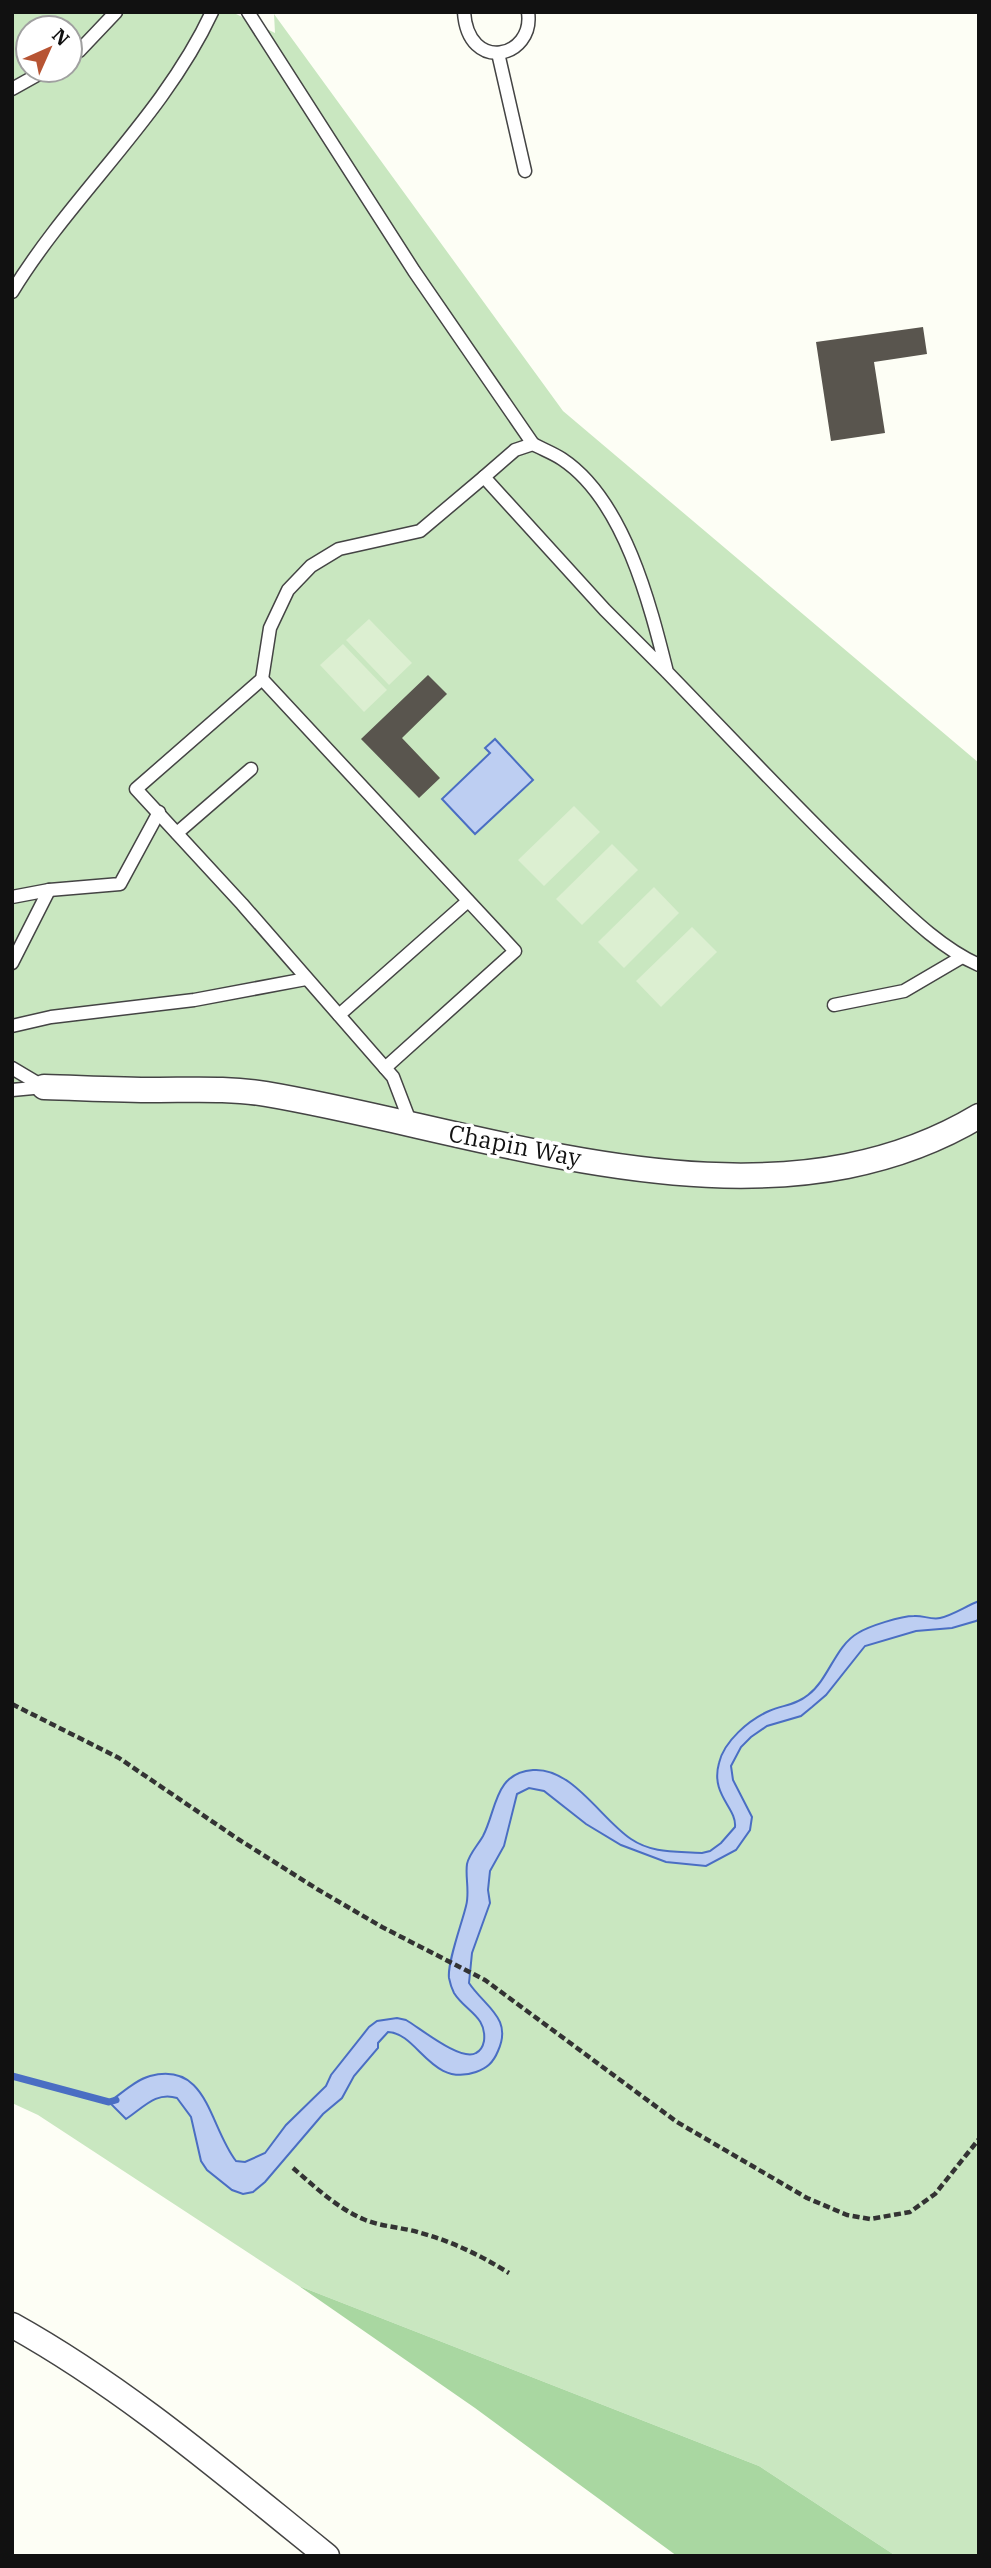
<svg xmlns="http://www.w3.org/2000/svg" width="991" height="2568" font-family="'IBM Plex Serif',serif">
<style>
.green{fill:#c9e7c0;fill-rule:evenodd}
.forest{fill:#a9d7a1}
.pitch{fill:#dcefd1}
.water{fill:#bdcef2;stroke:#4a6ec3;stroke-width:2}
.lines{fill:none;stroke-linecap:round;stroke-linejoin:round}
.stream{stroke:#4a6ec3;stroke-width:7}
.building{fill:#59554e}
.service-casing{stroke:#444;stroke-width:15}
.minor-casing{stroke:#444;stroke-width:27}
.path{stroke:#333;stroke-width:4.5;stroke-dasharray:7 3.5;stroke-linecap:butt}
.service{stroke:#fff;stroke-width:12}
.minor{stroke:#fff;stroke-width:24}
.labels{text-anchor:middle;stroke-width:7;stroke-linejoin:round;paint-order:stroke}
.street-label{font-size:24px;fill:#111;stroke:#fff}
</style>
<rect width="100%" height="100%" fill="#fdfef5"/>
<!-- green -->
<path class="green" d="M12,12H232L275,33L274,14L563,411L979,763V2556H896L759,2466L299,2286L38,2115L12,2103ZM28,28H70V70H28Z"/>
<!-- forest -->
<polygon class="forest" points="299,2286 759,2466 896,2556 677,2556 475,2408"/>
<!-- pitch -->
<g class="pitch">
<polygon points="369,619 412,663 389,685 346,640"/>
<polygon points="343,644 387,690 364,712 320,665"/>
<polygon points="574,806 600,832 544,886 518,860"/>
<polygon points="612,844 638,870 582,925 556,899"/>
<polygon points="654,887 679,913 624,968 598,942"/>
<polygon points="692,927 717,952 661,1007 636,981"/>
</g>
<!-- water -->
<g class="water">
<polygon points="495,739 533,780 475,834 442,799 490,753 485,748"/>
<path d="M979,1601V1619L976,1621L952,1628L916,1631L865,1646L826,1695L812,1707L801,1716L767,1726L751,1737L741,1747L731,1766L733,1780L752,1817L750,1830L736,1850L706,1866L666,1862L621,1845L586,1824L544,1791L529,1788L517,1794L504,1846L490,1871L488,1890L490,1903L472,1953L469,1983C485,2007 513,2018 498,2051C493,2063 487,2068 476,2072C431,2088 418,2033 388,2032L378,2043V2048L354,2076L342,2098L323,2114L265,2182L253,2192L243,2194L232,2190L207,2170L201,2161L191,2117L177,2098C156,2091 143,2108 126,2119L109,2102C121,2094 135,2080 150,2076C208,2061 209,2126 236,2161L245,2162L265,2153L286,2125L326,2086L331,2075L369,2027L377,2021L397,2018L406,2020C420,2028 461,2062 476,2053C480,2051 483,2046 484,2041C487,2016 465,2011 454,1993C452,1989 450,1983 449,1978C447,1963 462,1923 466,1906C470,1892 465,1877 467,1864C469,1854 478,1845 483,1836C497,1809 494,1773 533,1770C572,1767 601,1819 631,1839C653,1854 677,1851 702,1853L710,1851L721,1843L735,1827C737,1808 710,1795 719,1763C724,1741 749,1720 769,1711C783,1705 796,1705 808,1695C829,1679 835,1646 858,1633C869,1626 901,1616 914,1616C922,1615 931,1620 940,1618C953,1615 966,1606 979,1601Z"/>
</g>
<g class="lines">
<!-- stream -->
<polyline class="stream" points="12,2076 109,2102 116,2100"/>
</g>
<!-- building -->
<g class="building">
<polygon points="923,327 927,354 874,362 885,433 831,441 816,342"/>
<polygon points="428,675 447,694 402,738 440,778 419,798 361,739"/>
</g>
<g class="lines">
<defs>
<g id="service">
<polyline points="248,12 414,271 533,444"/>
<path d="M464,12C468,74 535,58 528,12"/>
<polyline points="498,53 525,171"/>
<polyline points="70,56 79,51 116,12"/>
<polyline points="12,89 46,70"/>
<path d="M12,292C72,194 163,117 212,12"/>
<path d="M667,672C650,604 624,500 562,459C553,453 542,449 533,444L515,450L484,477L605,610L667,672C734,741 800,812 870,879C902,909 938,947 979,965"/>
<polyline points="262,679 515,951 385,1068"/>
<polyline points="177,833 251,769"/>
<polyline points="12,897 49,890 120,884 159,812"/>
<polyline points="12,963 49,890"/>
<polyline points="834,1005 904,991 962,957"/>
<polyline points="339,1015 468,901"/>
<polyline points="12,1026 51,1017 194,1000 306,979"/>
<polyline points="12,1068 44,1087"/>
<polyline points="12,1090 44,1087"/>
<polyline points="411,1124 393,1077 242,904 136,789 262,679 270,628 288,590 311,566 339,549 420,531 484,477"/>
</g>
<g id="minor">
<path d="M44,1087C81,1088 118,1090 155,1090C192,1090 231,1088 266,1094C491,1132 765,1244 979,1116"/>
<path d="M12,2325C127,2389 225,2474 327,2556"/>
</g>
</defs>
<!-- service casing -->
<use href="#service" class="service-casing"/>
<!-- minor casing -->
<use href="#minor" class="minor-casing"/>
<!-- path -->
<g class="path">
<polyline points="12,1704 119,1758 238,1839 317,1889 382,1927 485,1980 677,2122 807,2198 847,2215 870,2219 910,2212 935,2194 979,2139"/>
<path d="M293,2168C315,2187 336,2207 363,2219C381,2227 402,2227 421,2233C453,2242 480,2255 509,2273"/>
</g>
<!-- service -->
<use href="#service" class="service"/>
<!-- minor -->
<use href="#minor" class="minor"/>
</g>
<g class="labels">
<!-- street labels -->
<g class="street-label">
<text transform="translate(515 1146) rotate(11)" y="8">Chapin Way</text>
</g>
</g>
<!-- border -->
<rect width="991" height="2568" fill="none" stroke="#111111" stroke-width="28"/>
<!-- north arrow -->
<g transform="translate(49 49) rotate(45)"><circle r="33" fill="#ffffff" stroke="#a0a0a0" stroke-width="2"/>
<path d="M0-5L12 26L0 18L-12 26Z" fill="#b75433"/>
<text y="-10" font-size="19" font-weight="bold" text-anchor="middle" fill="#111111">N</text>
</g>
</svg>
